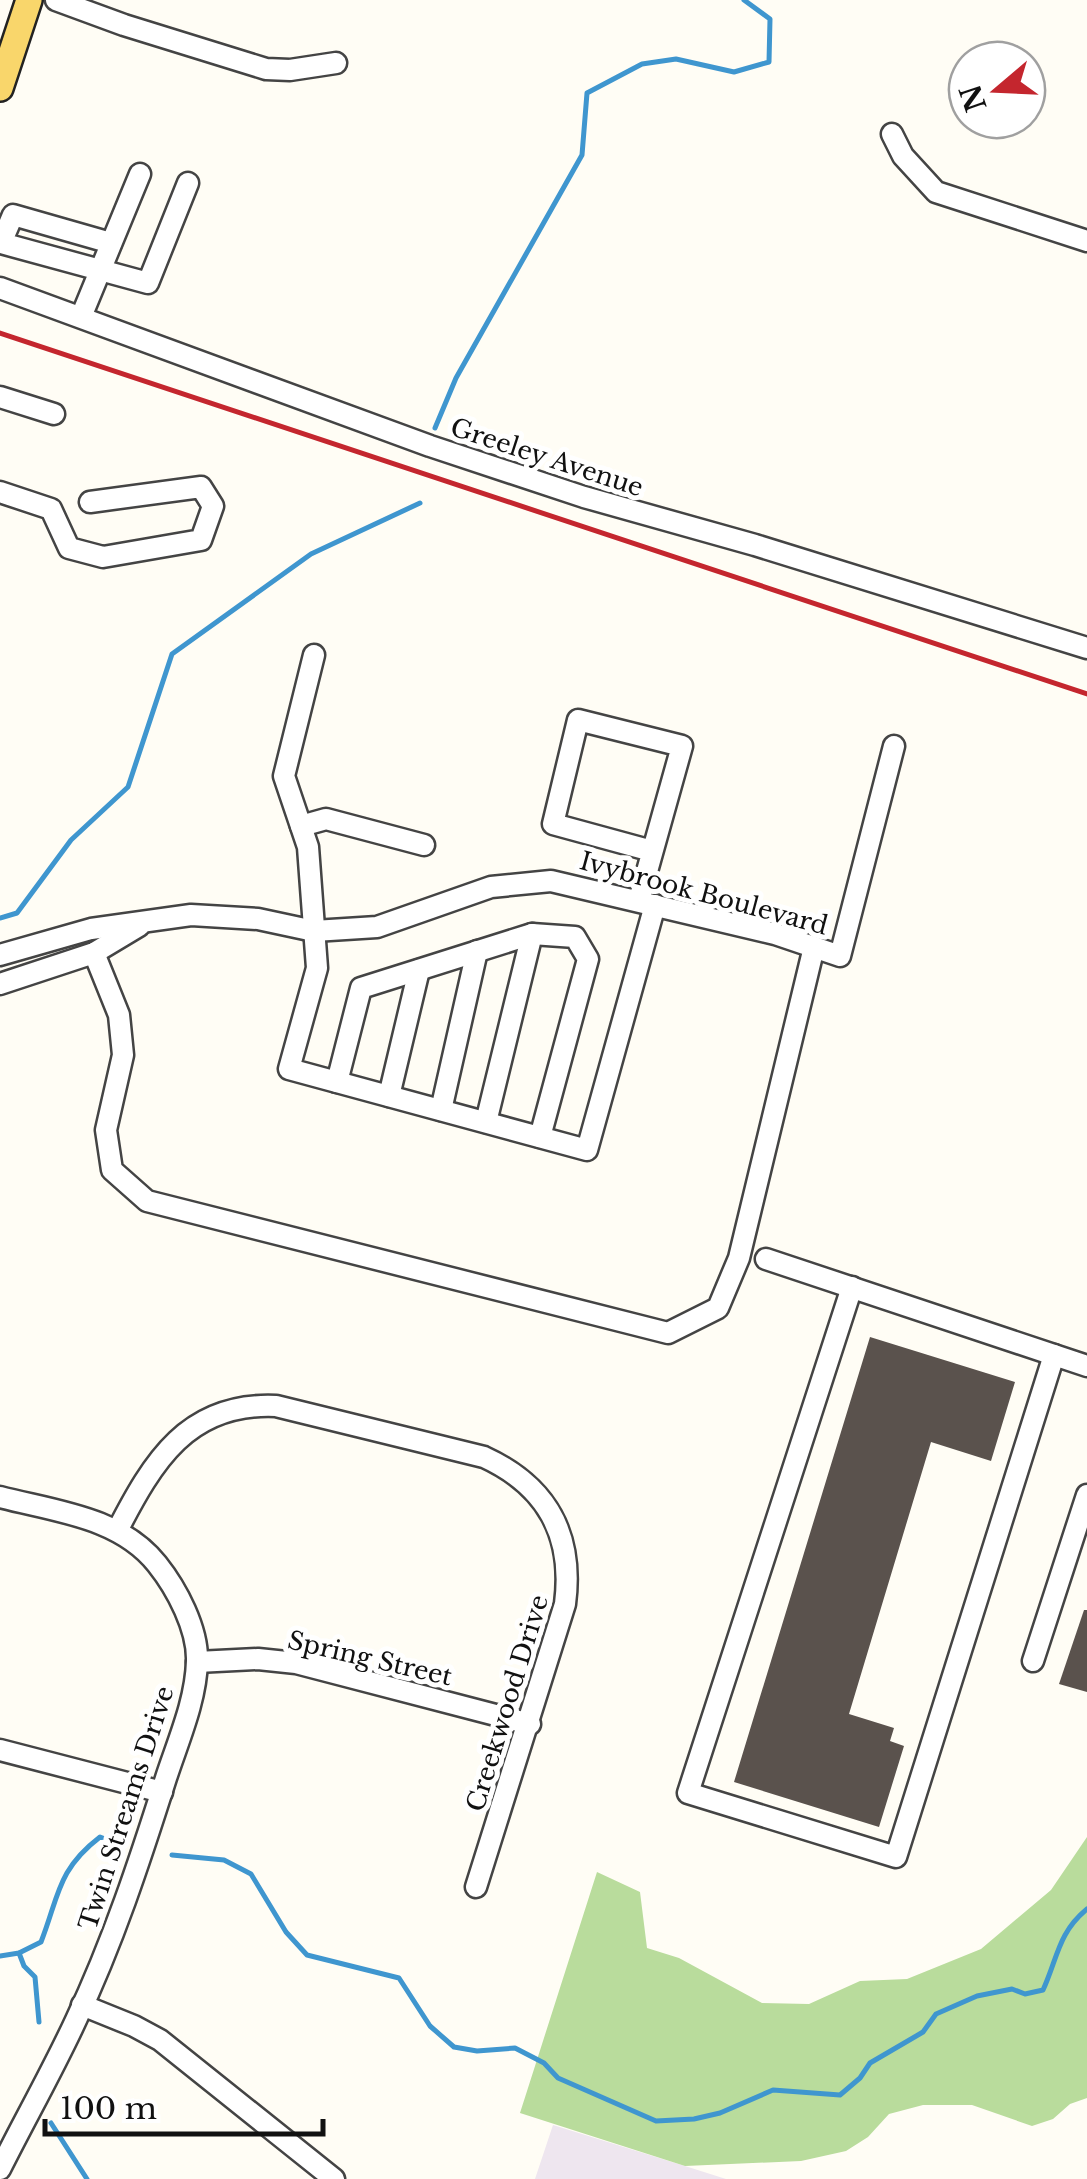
<svg xmlns="http://www.w3.org/2000/svg" width="1087" height="2179" font-family="'Libre Baskerville',serif">
<style>
.industrial{fill:#eee6ef}
.forest{fill:#b9dc9c}
.lines{fill:none;stroke-linecap:round;stroke-linejoin:round}
.stream{stroke:#3f96cf;stroke-width:5}
.building{fill:#5a524d}
.minor-casing{stroke:#444;stroke-width:25}
.major-casing{stroke:#222;stroke-width:30}
.minor{stroke:#fff;stroke-width:20}
.major{stroke:#f9d66b;stroke-width:25}
.rail{stroke:#c4262e;stroke-width:5}
.labels{text-anchor:middle;stroke-width:10;stroke-linejoin:round;paint-order:stroke}
.street-label{font-size:25px;fill:#111;stroke:#fff}
</style>
<rect width="100%" height="100%" fill="#fffdf5"/>
<!-- industrial -->
<polygon class="industrial" points="553,2125 685,2166 726,2179 535,2179"/>
<!-- forest -->
<polygon class="forest" points="1087,1837 1087,2098 1070,2104 1053,2119 1032,2126 972,2105 923,2105 889,2114 868,2137 846,2151 801,2161 685,2166 520,2113 597,1872 640,1892 647,1948 679,1958 762,2003 809,2004 860,1981 907,1979 981,1949 1051,1890"/>
<g class="lines">
<!-- stream -->
<g class="stream">
<polyline points="435,428 456,378 582,155 587,93 642,64 676,59 734,72 769,62 770,19 744,0"/>
<polyline points="0,918 17,913 71,840 128,787 172,654 311,554 420,503"/>
<path d="M172,1855L224,1860L251,1874L286,1932L307,1955L399,1978L430,2026L454,2047L477,2051L515,2048L544,2063L558,2078L656,2121L694,2119L720,2113L773,2090L840,2095L860,2078L870,2063L923,2032L936,2014L977,1996L1012,1989L1025,1994L1043,1990C1058,1957 1058,1933 1087,1909"/>
<polyline points="19,1953 24,1966 35,1977 39,2022"/>
<path d="M0,1956L19,1953L41,1942C59,1896 57,1870 100,1837L118,1844"/>
<polyline points="51,2123 87,2179"/>
</g>
</g>
<!-- building -->
<g class="building">
<polygon points="870,1337 1015,1382 991,1461 931,1442 849,1714 894,1728 890,1741 904,1746 879,1827 734,1782"/>
<polygon points="1084,1610 1087,1610 1087,1692 1059,1684"/>
</g>
<g class="lines">
<defs>
<g id="minor">
<polyline points="56,0 124,25 266,69 290,70 336,63"/>
<polyline points="892,134 903,156 936,192 1087,241"/>
<polyline points="111,243 13,215 1,243 148,283 188,183"/>
<polyline points="0,288 430,446 584,497 755,545 1087,648"/>
<polyline points="81,317 140,174"/>
<polyline points="0,397 54,414"/>
<polyline points="0,492 51,509 69,548 103,557 201,540 213,506 201,487 90,502"/>
<polyline points="314,655 284,776 308,847 317,968 289,1069 587,1150 655,905"/>
<polyline points="301,826 326,819 424,845"/>
<polyline points="639,900 682,746 578,720 553,824 652,851"/>
<polyline points="94,953 119,1015 123,1055 106,1130 112,1170 147,1201 668,1333 718,1308 739,1258 814,947"/>
<polyline points="0,955 91,929 191,915 258,919 314,931 377,927 491,887 551,881 775,934 840,956 894,746"/>
<polyline points="0,984 94,953 139,926"/>
<polyline points="337,1082 361,988 532,934 575,937 588,959 540,1137"/>
<polyline points="389,1096 419,970"/>
<polyline points="441,1110 477,951"/>
<polyline points="486,1122 532,934"/>
<polyline points="766,1259 1087,1366"/>
<polyline points="852,1287 688,1793 896,1857 1054,1355"/>
<path d="M0,1497C54,1511 120,1517 157,1564C177,1589 198,1629 197,1661C196,1701 178,1741 166,1778C140,1860 113,1942 76,2020C53,2070 25,2119 0,2169"/>
<path d="M117,1531C153,1461 188,1402 276,1406L484,1457C547,1486 574,1535 565,1604L476,1887"/>
<polyline points="1033,1661 1087,1495"/>
<polyline points="197,1662 258,1659 296,1663 530,1724"/>
<polyline points="0,1750 162,1792"/>
<polyline points="82,2005 134,2026 160,2040 334,2179"/>
</g>
<polyline id="major" points="0,88 29,0"/>
</defs>
<!-- minor casing -->
<use href="#minor" class="minor-casing"/>
<!-- major casing -->
<use href="#major" class="major-casing"/>
<!-- minor -->
<use href="#minor" class="minor"/>
<!-- major -->
<use href="#major" class="major"/>
<!-- rail -->
<polyline class="rail" points="0,333 1087,694"/>
</g>
<g class="labels">
<!-- street labels -->
<g class="street-label">
<text transform="translate(547 457) rotate(18)" y="9">Greeley Avenue</text>
<text transform="translate(704 893) rotate(15)" y="9">Ivybrook Boulevard</text>
<text transform="translate(370 1658) rotate(13)" y="9">Spring Street</text>
<text transform="translate(507 1703) rotate(-73)" y="9">Creekwood Drive</text>
<text transform="translate(126 1808) rotate(-72)" y="9">Twin Streams Drive</text>
</g>
</g>
<!-- north arrow -->
<g transform="translate(997 90) rotate(251)"><circle r="48" fill="#ffffff" stroke="#a0a0a0" stroke-width="2.5"/>
<path d="M0-8L18 38L0 25L-18 38Z" fill="#c4262e"/>
<text y="-15" font-size="28" font-weight="bold" text-anchor="middle" fill="#111111">N</text>
</g>
<!-- scale -->
<path d="M45 2119v15h278v-15" fill="none" stroke="#111111" stroke-width="5"/>
<text x="60" y="2119" font-size="30" fill="#111111" stroke="#ffffff" stroke-width="8" paint-order="stroke">100 m</text>
</svg>
